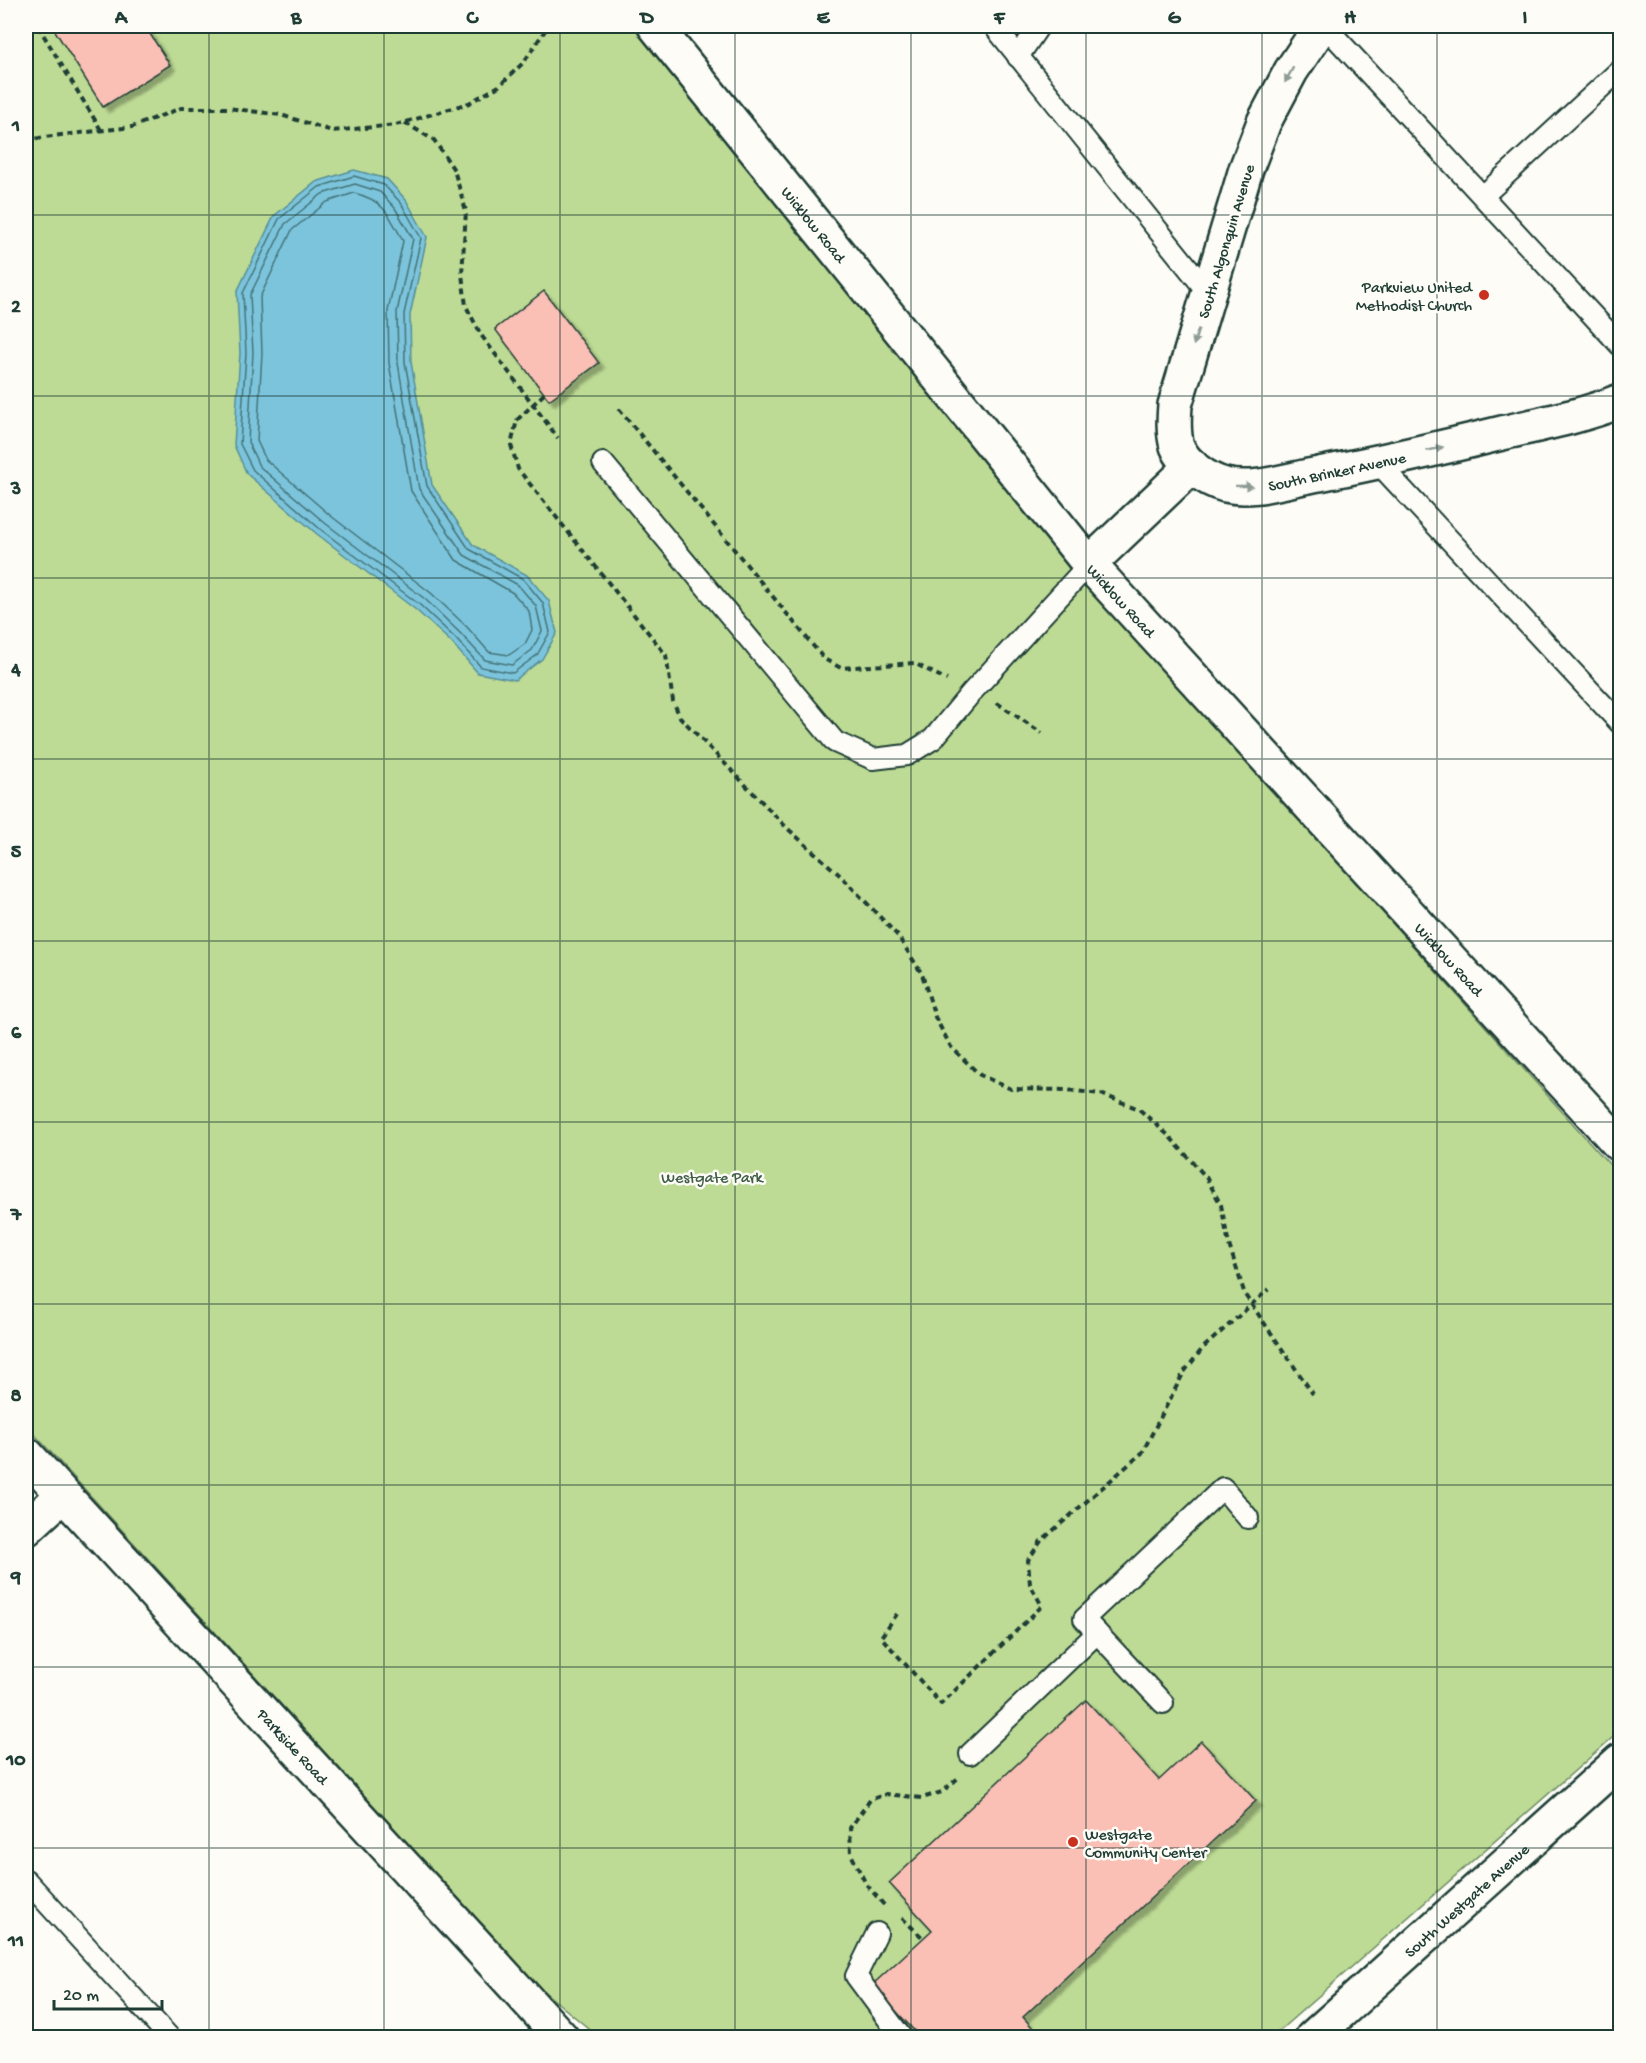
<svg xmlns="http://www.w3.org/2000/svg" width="1646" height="2063" font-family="'Gochi Hand',sans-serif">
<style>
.green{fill:#bddb94;stroke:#6e8c64;stroke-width:1.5}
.water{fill:#7bc4dc;stroke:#568e99;stroke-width:1.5}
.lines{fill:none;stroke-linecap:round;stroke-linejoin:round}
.shore{stroke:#447377;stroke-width:1.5}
.building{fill:#fabfb5;stroke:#1f3d34;stroke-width:1.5;filter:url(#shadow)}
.lane-casing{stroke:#1f3d34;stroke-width:24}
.street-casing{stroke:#1f3d34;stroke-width:38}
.path{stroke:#1f3d34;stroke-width:4;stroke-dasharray:6 4.5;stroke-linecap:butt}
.lane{stroke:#fdfcf7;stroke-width:20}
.street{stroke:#fdfcf7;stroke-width:33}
.oneway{fill:#8e9c96}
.grid{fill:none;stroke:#1f3d34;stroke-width:1.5;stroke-opacity:0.55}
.poi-dot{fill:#c8321e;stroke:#fdfcf7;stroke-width:2}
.labels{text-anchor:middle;stroke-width:5;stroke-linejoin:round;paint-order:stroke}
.street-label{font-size:16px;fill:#1f3d34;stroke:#fdfcf7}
.poi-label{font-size:16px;fill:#1f3d34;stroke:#fdfcf7;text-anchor:end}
.park-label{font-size:16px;fill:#3f5d47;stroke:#fdfcf7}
.neatline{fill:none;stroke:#1f3d34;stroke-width:2}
.grid-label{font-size:20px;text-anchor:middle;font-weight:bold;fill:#1f3d34}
</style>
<defs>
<filter id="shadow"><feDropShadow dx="5.5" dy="5.5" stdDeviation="1.5" flood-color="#0004"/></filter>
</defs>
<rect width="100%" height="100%" fill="#fdfcf7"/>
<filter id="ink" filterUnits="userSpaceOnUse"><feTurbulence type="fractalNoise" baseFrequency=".0167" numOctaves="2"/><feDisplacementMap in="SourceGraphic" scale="12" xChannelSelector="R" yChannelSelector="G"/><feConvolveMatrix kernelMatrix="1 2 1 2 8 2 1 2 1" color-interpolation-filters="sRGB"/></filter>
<g filter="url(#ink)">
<!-- green -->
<polygon class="green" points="26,26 636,26 1048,541 1620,1176 1620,1731 1272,2037 599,2037 541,1989 26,1425"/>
<!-- water -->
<polygon class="water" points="354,170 387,179 406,200 427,237 410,315 411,362 432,485 473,545 527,575 549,601 557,633 542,659 515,680 478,673 451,642 416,610 317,534 247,474 234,445 240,353 237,292 274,216 316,182"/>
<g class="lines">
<!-- shore -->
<g class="shore">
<polygon points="354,176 384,185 401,203 421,238 404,314 405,362 427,486 469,549 523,579 543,603 550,632 537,655 513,673 481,667 455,638 420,605 320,529 253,470 240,444 246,353 243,293 279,219 319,187"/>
<polygon points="355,184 380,192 395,208 413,239 397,312 398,363 419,489 464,555 518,585 536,606 542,631 532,650 512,665 485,660 460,633 425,599 325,523 259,466 248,442 253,353 250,295 285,224 322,194"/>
<path d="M354,193C384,200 390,216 403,241L388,311L389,363L411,491L456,560L513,593L529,611L532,630L525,644L509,655L489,652L467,627L431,593L331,516L266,460L257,441L262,353L260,297L292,230L327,202Z"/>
</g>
</g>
<!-- building -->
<g class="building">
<polygon points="52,26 145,26 170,65 103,107"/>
<polygon points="544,291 599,363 549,400 495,329"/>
<polygon points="1086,1700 1159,1780 1201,1741 1256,1801 1023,2017 1042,2038 921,2038 872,1985 932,1930 889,1883"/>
</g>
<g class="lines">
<defs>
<g id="lane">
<polyline points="994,26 1210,295"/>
<polyline points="1325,26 1620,345"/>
<polyline points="1018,57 1039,26"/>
<polyline points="1483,196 1620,70"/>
<polyline points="603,463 835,742 873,759 907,755 933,739 972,692 1089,564"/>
<polyline points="1378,463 1620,723"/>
<polyline points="1163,1703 1084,1619 1223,1488 1248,1518"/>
<polyline points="970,1754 1097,1633"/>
<polyline points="26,1880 170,2038"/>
<polyline points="877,1933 856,1976 902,2038"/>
</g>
<g id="street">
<path id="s1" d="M655,26L1089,564L1620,1145"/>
<path id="s2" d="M1321,26L1291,71L1264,122L1246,169L1175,405C1174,418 1173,433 1177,446C1184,464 1206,480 1225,485C1255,492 1289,479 1319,474C1380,462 1441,448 1502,433C1541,424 1583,416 1620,401"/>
<polyline points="1089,564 1192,466"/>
<path id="s3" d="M26,1454L562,2038"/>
<polyline points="26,1529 63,1495"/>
<path id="s4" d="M1312,2038L1620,1761"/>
</g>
</defs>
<!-- lane casing -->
<use href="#lane" class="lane-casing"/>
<!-- street casing -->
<use href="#street" class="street-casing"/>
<!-- path -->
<g class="path">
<polyline points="38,26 101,130"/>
<polyline points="405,123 434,140 454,170 466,211 462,274 466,306 481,335 558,438"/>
<polyline points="26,141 44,137 132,127 181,108 228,108 281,115 332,131 396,125 469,103 499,86 524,62 548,26"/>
<polyline points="544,394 517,420 511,445 518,469 666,655 673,701 680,717 788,829 842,877 898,936 922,974 935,1017 951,1047 980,1075 1011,1089 1068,1090 1101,1094 1139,1109 1168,1135 1206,1177 1221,1205 1229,1245 1245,1295 1313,1394"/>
<polyline points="619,409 824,659 841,668 914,663 947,680"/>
<polyline points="997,703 1042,733"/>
<polyline points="897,1614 881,1637 941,1704 1042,1606 1030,1584 1028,1560 1041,1541 1142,1453 1184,1372 1203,1348 1269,1289"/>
<polyline points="884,1905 866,1884 851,1854 850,1828 870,1800 886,1794 922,1798 942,1792 958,1778"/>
<polyline points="902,1918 923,1938"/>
</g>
<!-- lane -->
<use href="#lane" class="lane"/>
<!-- street -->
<use href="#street" class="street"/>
</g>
<!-- one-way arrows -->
<defs><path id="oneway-solid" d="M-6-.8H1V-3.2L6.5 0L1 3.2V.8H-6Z" transform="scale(1.5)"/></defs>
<g class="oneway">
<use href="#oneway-solid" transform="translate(1289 75) rotate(119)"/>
<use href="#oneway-solid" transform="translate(1196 337) rotate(107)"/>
<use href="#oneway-solid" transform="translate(1435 449) rotate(-13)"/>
<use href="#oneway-solid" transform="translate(1244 486) rotate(1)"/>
</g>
</g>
<!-- grid -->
<path class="grid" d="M209,26V2038M384,26V2038M560,26V2038M735,26V2038M911,26V2038M1086,26V2038M1262,26V2038M1437,26V2038M26,215H1620M26,396H1620M26,578H1620M26,759H1620M26,941H1620M26,1122H1620M26,1304H1620M26,1485H1620M26,1667H1620M26,1848H1620"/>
<!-- markers -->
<g class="poi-dot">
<circle cx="1484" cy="295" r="6"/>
<circle cx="1073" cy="1842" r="6"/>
</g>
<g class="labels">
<!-- street labels -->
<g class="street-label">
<text dy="6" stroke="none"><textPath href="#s1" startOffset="254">Wicklow Road</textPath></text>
<text transform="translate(1225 241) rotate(-73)" y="6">South Algonquin Avenue</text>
<text dy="6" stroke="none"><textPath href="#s2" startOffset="627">South Brinker Avenue</textPath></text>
<text dy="6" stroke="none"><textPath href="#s1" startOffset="740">Wicklow Road</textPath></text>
<text dy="6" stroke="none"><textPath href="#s1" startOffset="1226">Wicklow Road</textPath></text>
<text dy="6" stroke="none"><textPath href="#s3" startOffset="396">Parkside Road</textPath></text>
<text dy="6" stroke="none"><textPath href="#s4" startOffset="207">South Westgate Avenue</textPath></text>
</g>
<!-- poi labels -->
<g class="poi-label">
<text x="1472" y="292">Parkview United<tspan x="1472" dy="18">Methodist Church</tspan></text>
<text x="1085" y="1839" text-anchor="start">Westgate<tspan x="1085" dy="18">Community Center</tspan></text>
</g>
<!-- park labels -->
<g class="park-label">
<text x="712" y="1182">Westgate Park</text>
</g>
</g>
<!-- margin -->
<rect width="1646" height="2063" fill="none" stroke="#fdfcf7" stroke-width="66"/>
<!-- scale -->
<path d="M54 2000v9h108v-9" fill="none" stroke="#1f3d34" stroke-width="3"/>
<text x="63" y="2000" font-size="18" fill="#1f3d34" stroke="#fdfcf7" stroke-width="4.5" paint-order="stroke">20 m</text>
<rect x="33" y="33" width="1580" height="1997" class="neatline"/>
<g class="grid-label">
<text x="121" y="23">A</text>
<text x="296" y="23">B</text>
<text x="472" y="23">C</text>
<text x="647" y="23">D</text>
<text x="823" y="23">E</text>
<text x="999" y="23">F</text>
<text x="1174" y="23">G</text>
<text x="1350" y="23">H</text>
<text x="1525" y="23">I</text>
<text x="16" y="131">1</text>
<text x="16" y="312">2</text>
<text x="16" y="494">3</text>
<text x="16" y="675">4</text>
<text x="16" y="857">5</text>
<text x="16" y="1038">6</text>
<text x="16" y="1220">7</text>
<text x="16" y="1401">8</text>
<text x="16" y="1583">9</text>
<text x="16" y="1765">10</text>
<text x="16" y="1946">11</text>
</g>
</svg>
